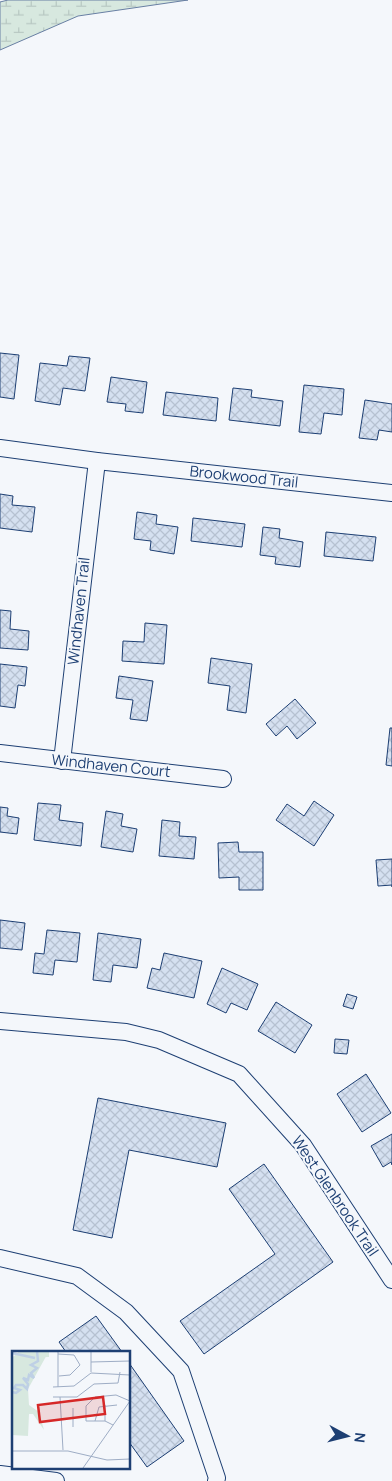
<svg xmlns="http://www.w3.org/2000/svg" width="392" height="1481" font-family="Manrope,sans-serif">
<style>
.wetland{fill:url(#wetland-marsh);stroke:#687fa3}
.building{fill:url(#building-cross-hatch);stroke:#1d3f73}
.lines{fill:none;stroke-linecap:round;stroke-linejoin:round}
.street-casing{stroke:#1d3f73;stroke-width:18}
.street{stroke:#f4f7fb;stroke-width:16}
.labels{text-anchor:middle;stroke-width:4;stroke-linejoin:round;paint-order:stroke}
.street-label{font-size:15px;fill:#1d3f73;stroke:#f4f7fb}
.inset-river{fill:none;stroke:#bed0e5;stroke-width:2.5}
.inset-road{fill:none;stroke:#9eadc5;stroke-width:1}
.view{fill:#d62828;fill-opacity:0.15;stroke:#d62828;stroke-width:2.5}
.inset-edge{fill:none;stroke:#1d3f73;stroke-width:2.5}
</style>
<defs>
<pattern id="wetland-marsh" width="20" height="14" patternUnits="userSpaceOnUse" patternTransform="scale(1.25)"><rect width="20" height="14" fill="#d7e8df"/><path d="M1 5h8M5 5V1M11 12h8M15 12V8" fill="none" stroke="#b8c8c3"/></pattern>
<pattern id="building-cross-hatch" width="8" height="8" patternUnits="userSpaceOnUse" patternTransform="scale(1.25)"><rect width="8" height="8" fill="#d5e0f0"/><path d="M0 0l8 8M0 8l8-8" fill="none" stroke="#b6c1d1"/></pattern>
</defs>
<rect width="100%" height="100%" fill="#f4f7fb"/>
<!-- wetland -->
<polygon class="wetland" points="8,0 188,0 78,16 0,50 0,2"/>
<!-- building -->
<g class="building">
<polygon points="0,353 19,355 14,399 0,397"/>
<polygon points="69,356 90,358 85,391 63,388 60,405 35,401 40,363 67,366"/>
<polygon points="111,377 147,382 143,413 125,411 126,404 107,402"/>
<polygon points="304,385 344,389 342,415 324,413 321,434 299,432"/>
<polygon points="233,388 252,390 251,397 283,401 280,426 229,420"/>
<polygon points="166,392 218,398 216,421 163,415"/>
<polygon points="365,400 392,404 392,432 379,430 377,440 359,438"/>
<polygon points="0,494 13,496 12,505 35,507 32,532 0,528"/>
<polygon points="137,512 157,515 156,524 178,527 174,554 150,550 151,541 134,539"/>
<polygon points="193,518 245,524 242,547 191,541"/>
<polygon points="263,527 280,529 279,538 303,542 300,567 275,564 276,557 260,555"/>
<polygon points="326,532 376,537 373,561 324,556"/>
<polygon points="0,610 11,611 10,629 29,631 28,650 0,648"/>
<polygon points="145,623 167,625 164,664 122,661 123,641 144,642"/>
<polygon points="211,658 252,664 246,713 227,710 230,686 208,683"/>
<polygon points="0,664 27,667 25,686 18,685 15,708 0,706"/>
<polygon points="119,676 153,681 147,721 130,719 133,700 116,698"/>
<polygon points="295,699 316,723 297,739 287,726 276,736 266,724"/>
<polygon points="390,728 392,728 392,766 386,765"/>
<polygon points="314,801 334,815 314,846 276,820 287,804 304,816"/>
<polygon points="38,803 61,805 59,820 83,823 81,846 34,840"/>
<polygon points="0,807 8,808 7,816 19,818 17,834 0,832"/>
<polygon points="106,811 123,814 121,826 137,829 133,852 101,847"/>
<polygon points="162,820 180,822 179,836 196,837 194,859 159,856"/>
<polygon points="238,842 239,852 263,852 263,890 239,890 239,877 219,878 218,843"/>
<polygon points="392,859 392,887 392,885 378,886 376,860"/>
<polygon points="0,920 25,923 22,950 0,948"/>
<polygon points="47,930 80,933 77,962 55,960 53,975 33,973 35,953 44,954"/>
<polygon points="98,933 141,939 137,968 113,965 111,982 93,980"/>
<polygon points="164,953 202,961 194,998 147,988 152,968 160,970"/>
<polygon points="222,968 258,984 247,1010 231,1003 226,1013 207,1004"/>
<polygon points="347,994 357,997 353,1009 343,1006"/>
<polygon points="276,1002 312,1025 295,1053 258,1031"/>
<polygon points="335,1039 349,1040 347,1054 334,1053"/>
<polygon points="366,1074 391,1113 362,1132 337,1094"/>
<polygon points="98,1098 226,1123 217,1167 129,1150 112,1238 73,1230"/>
<polygon points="392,1134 392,1165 391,1162 383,1167 371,1146"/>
<polygon points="264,1164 333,1262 204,1354 180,1321 275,1254 229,1189"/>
<polygon points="96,1316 122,1352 66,1352 59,1342"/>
<polygon points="129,1363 184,1441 147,1467 129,1442"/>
</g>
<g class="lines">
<defs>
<g id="street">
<polyline points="0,448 97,461 392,493"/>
<polyline points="0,753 223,779"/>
<polyline points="62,761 97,461"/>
<polyline points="0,1021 126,1032 159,1040 239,1074 303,1145 392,1280"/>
<polyline points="0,1258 77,1276 126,1312 181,1371 217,1478 216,1481"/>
<polyline points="0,1474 56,1481"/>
</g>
</defs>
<!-- street casing -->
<use href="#street" class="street-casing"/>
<!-- street -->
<use href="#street" class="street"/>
</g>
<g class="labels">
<!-- street labels -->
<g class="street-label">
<text transform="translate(244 477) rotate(6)" y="5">Brookwood Trail</text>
<text transform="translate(79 611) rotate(-84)" y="5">Windhaven Trail</text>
<text transform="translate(111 766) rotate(6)" y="5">Windhaven Court</text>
<text transform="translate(335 1196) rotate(56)" y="5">West Glenbrook Trail</text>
</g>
</g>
<!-- overview -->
<g transform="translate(12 1351)">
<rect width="118" height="118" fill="#f4f7fb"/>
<path d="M8,0H37L16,38L17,54L27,61L32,79L21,63H17L16,85L0,84V7Z" fill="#d7e8df"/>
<path d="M8,0H37V6L0,7Z" fill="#d7e8df"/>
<path class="inset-river" d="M0,2L23,7M0,41L4,42L8,39L2,37L4,34H11L15,38L16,33L11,27L16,29L17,24L22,27L19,22L25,17L19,14L26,10L25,0"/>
<path class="inset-road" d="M46,0V36M46,3L62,4L68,14L58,24L47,25M79,11L118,10M79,21V0M41,36L62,35L79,22L118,24M41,46H65L82,33L106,32L108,21M48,46L51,99M93,54V70M61,57V76M74,70V55L83,46L104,44L118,50M74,70H93L101,74M83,70L87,56L105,54M0,100H56L95,109L118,108M71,117L118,50"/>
<path class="view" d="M91,46L93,63L28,71L26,54Z"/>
<rect width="118" height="118" class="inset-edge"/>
</g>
<!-- north arrow -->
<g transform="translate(347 1436) rotate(97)" stroke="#f4f7fb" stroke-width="4" paint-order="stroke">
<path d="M0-4L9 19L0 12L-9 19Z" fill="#1d3f73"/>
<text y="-8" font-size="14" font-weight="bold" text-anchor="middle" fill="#1d3f73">N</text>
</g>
</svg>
